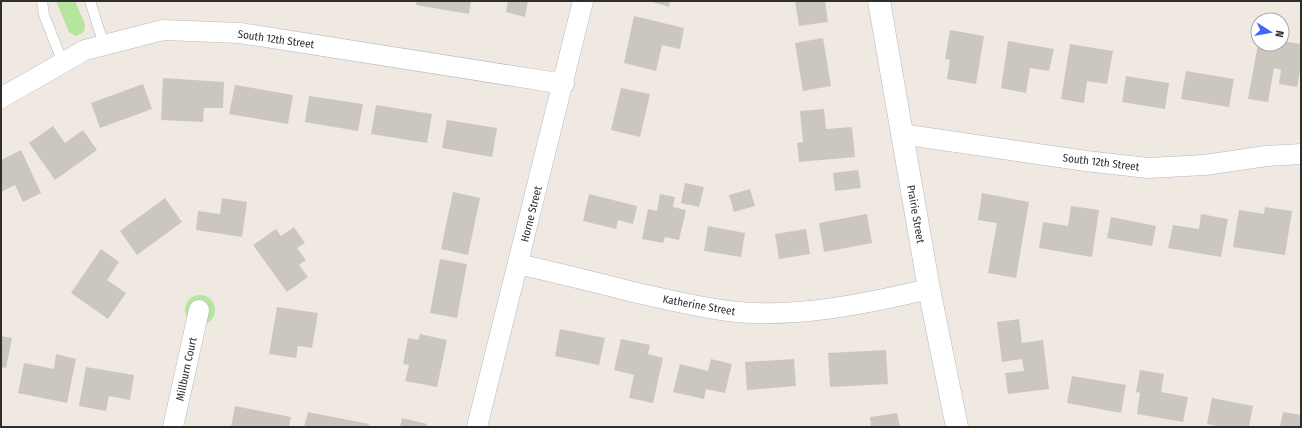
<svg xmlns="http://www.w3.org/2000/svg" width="1302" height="428" font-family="'Fira Sans Condensed',sans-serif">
  <rect width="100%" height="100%" fill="#efe9e1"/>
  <g fill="#b6e59e">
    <path d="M 56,1 L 75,1 L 85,24 L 84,32 L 76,36 L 69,32 Z"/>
    <circle cx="200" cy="310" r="15"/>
  </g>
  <g fill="#cbc7bf">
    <path d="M 417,1 L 471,1 L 469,14 L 416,5 Z"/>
    <path d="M 508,1 L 528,1 L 525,17 L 506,12 Z"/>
    <path d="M 649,1 L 670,1 L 669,7 Z"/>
    <path d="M 795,1 L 825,1 L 828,22 L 799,26 Z"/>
    <path d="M 634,16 L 684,28 L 680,49 L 662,45 L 656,71 L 624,63 Z"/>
    <path d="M 950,30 L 984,36 L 976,84 L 947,79 L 950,60 L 945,59 Z"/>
    <path d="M 823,38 L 831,86 L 803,91 L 795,43 Z"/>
    <path d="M 1008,41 L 1054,49 L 1049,71 L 1030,68 L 1026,93 L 1001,88 Z"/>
    <path d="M 1282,41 L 1301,44 L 1301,65 L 1297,87 L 1279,84 L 1281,70 L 1274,68 L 1268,102 L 1248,99 L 1258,44 L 1282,44 Z"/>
    <path d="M 1070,44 L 1113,51 L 1107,84 L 1087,81 L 1084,103 L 1061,99 Z"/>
    <path d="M 1186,71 L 1234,79 L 1229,107 L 1181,99 Z"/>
    <path d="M 1126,76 L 1169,83 L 1165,109 L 1122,102 Z"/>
    <path d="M 163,78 L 224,82 L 223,108 L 204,108 L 203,122 L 161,120 Z"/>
    <path d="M 143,84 L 152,109 L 100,128 L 91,103 Z"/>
    <path d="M 235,85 L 293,95 L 288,124 L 229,114 Z"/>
    <path d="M 621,88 L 650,94 L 640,137 L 611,130 Z"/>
    <path d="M 309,96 L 363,104 L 358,131 L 305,122 Z"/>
    <path d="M 376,105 L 432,114 L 427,143 L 371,134 Z"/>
    <path d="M 824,109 L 826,129 L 852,127 L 855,157 L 799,162 L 797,143 L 803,142 L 800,111 Z"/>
    <path d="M 447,120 L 497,128 L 492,157 L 442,148 Z"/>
    <path d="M 53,126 L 65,143 L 83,130 L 97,150 L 55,180 L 29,143 Z"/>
    <path d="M 21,150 L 41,193 L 23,202 L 15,185 L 1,192 L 1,160 Z"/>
    <path d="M 858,170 L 861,188 L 835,191 L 833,173 Z"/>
    <path d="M 685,183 L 704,187 L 699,207 L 681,203 Z"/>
    <path d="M 750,189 L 755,206 L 734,212 L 729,195 Z"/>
    <path d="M 453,192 L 480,198 L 468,255 L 441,249 Z"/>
    <path d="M 982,193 L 1029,202 L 1016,278 L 988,273 L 997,223 L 978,220 Z"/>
    <path d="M 589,194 L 637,206 L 633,224 L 618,220 L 616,229 L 583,221 Z"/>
    <path d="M 660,194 L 675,197 L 673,207 L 686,210 L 679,240 L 665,237 L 663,243 L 642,239 L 648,209 L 657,211 Z"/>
    <path d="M 165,198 L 182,222 L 137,255 L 120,231 Z"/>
    <path d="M 222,198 L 247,202 L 242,237 L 196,230 L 198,211 L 220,214 Z"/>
    <path d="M 1071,206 L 1099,210 L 1092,257 L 1039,248 L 1043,222 L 1068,226 Z"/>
    <path d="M 1265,207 L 1292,211 L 1285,255 L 1233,247 L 1239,210 L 1264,214 Z"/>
    <path d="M 867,214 L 872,243 L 824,252 L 819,223 Z"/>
    <path d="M 1201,214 L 1228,219 L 1221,257 L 1168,248 L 1173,225 L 1199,229 Z"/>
    <path d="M 1111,217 L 1156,226 L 1152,246 L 1107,238 Z"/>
    <path d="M 708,226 L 745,233 L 741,257 L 704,251 Z"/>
    <path d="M 294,227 L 305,243 L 297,248 L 306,260 L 299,265 L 308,277 L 287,292 L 253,245 L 276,229 L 281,236 Z"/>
    <path d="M 806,229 L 810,254 L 779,259 L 775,234 Z"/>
    <path d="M 101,249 L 119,262 L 107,280 L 126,293 L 108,319 L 71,293 Z"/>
    <path d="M 440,259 L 467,264 L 457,318 L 430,313 Z"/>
    <path d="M 277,307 L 318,313 L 312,348 L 298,346 L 296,358 L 269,354 Z"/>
    <path d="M 1019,319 L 1022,343 L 1043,340 L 1049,389 L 1008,394 L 1005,373 L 1024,371 L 1022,359 L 1002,362 L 997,322 Z"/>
    <path d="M 560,329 L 605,338 L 599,365 L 555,356 Z"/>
    <path d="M 420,334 L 447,340 L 437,387 L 405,381 L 409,365 L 403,364 L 408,338 L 418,340 Z"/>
    <path d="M 1,336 L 12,338 L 6,368 L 1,367 Z"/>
    <path d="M 621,339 L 650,345 L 648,354 L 663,358 L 653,403 L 629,398 L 634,375 L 614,370 Z"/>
    <path d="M 886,350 L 888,384 L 830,387 L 828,353 Z"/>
    <path d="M 56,354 L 76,359 L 67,403 L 18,393 L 24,363 L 54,369 Z"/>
    <path d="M 711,359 L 732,364 L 725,393 L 706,389 L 704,399 L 673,392 L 680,364 L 708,371 Z"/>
    <path d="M 794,359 L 796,386 L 747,390 L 745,362 Z"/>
    <path d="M 86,367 L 134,375 L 130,400 L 109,396 L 106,411 L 79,406 Z"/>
    <path d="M 1140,370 L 1164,374 L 1161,392 L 1188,397 L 1183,422 L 1137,414 L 1140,393 L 1136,392 Z"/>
    <path d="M 1072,376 L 1126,385 L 1121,413 L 1067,403 Z"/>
    <path d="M 1212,398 L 1253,406 L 1249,427 L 1223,427 L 1207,424 Z"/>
    <path d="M 235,406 L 291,417 L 289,427 L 231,427 Z"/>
    <path d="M 308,412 L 369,424 L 368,427 L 304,427 Z"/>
    <path d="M 1283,412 L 1301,415 L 1301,427 L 1280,427 Z"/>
    <path d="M 897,413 L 900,427 L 871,427 L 870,417 Z"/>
    <path d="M 402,418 L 427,424 L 426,427 L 400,427 Z"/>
  </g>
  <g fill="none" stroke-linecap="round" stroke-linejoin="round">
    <g stroke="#b4b7c1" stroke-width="11">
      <g id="service">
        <path d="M 42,1 L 44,15 L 63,63"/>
        <path d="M 90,1 L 104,45"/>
      </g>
    </g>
    <g stroke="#b4b7c1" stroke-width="21">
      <g id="minor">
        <path d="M 1,98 L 85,50 L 163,30 L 240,33 L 564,84"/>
        <path d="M 901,134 L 1086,161 L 1148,168 L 1205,165 L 1266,156 L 1301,154"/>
        <path d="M 518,264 C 557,273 595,282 633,292 C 665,299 696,307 728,311 C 794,319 865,304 929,289"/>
        <path d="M 173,427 L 199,310"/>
        <path d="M 477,427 L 583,1"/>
      </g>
    </g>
    <g stroke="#b4b7c1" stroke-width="23">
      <path id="tertiary" d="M 879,1 L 929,289 L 957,427"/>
    </g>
    <use href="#service" stroke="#fff" stroke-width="10"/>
    <use href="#minor" stroke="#fff" stroke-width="20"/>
    <use href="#tertiary" stroke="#fff" stroke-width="22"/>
  </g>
  <g text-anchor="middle" stroke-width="3" stroke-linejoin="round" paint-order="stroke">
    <g font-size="11" fill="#2e2e2e" stroke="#fff">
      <text transform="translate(276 39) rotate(8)" y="4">South 12th Street</text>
      <text transform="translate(1101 162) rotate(7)" y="4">South 12th Street</text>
      <text transform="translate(531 214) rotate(-76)" y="4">Horne Street</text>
      <text transform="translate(916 214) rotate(80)" y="4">Prairie Street</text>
      <text transform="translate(699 305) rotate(10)" y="4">Katherine Street</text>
      <text transform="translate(186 369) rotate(-78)" y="4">Millburn Court</text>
    </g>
  </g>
  <rect width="1302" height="428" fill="none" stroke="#2e2e2e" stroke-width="4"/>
  <g transform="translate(1270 32) rotate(101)"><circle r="19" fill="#ffffff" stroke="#ababab"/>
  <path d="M0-3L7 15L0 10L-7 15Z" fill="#4264fb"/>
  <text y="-6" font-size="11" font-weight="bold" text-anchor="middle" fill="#2e2e2e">N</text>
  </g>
</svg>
